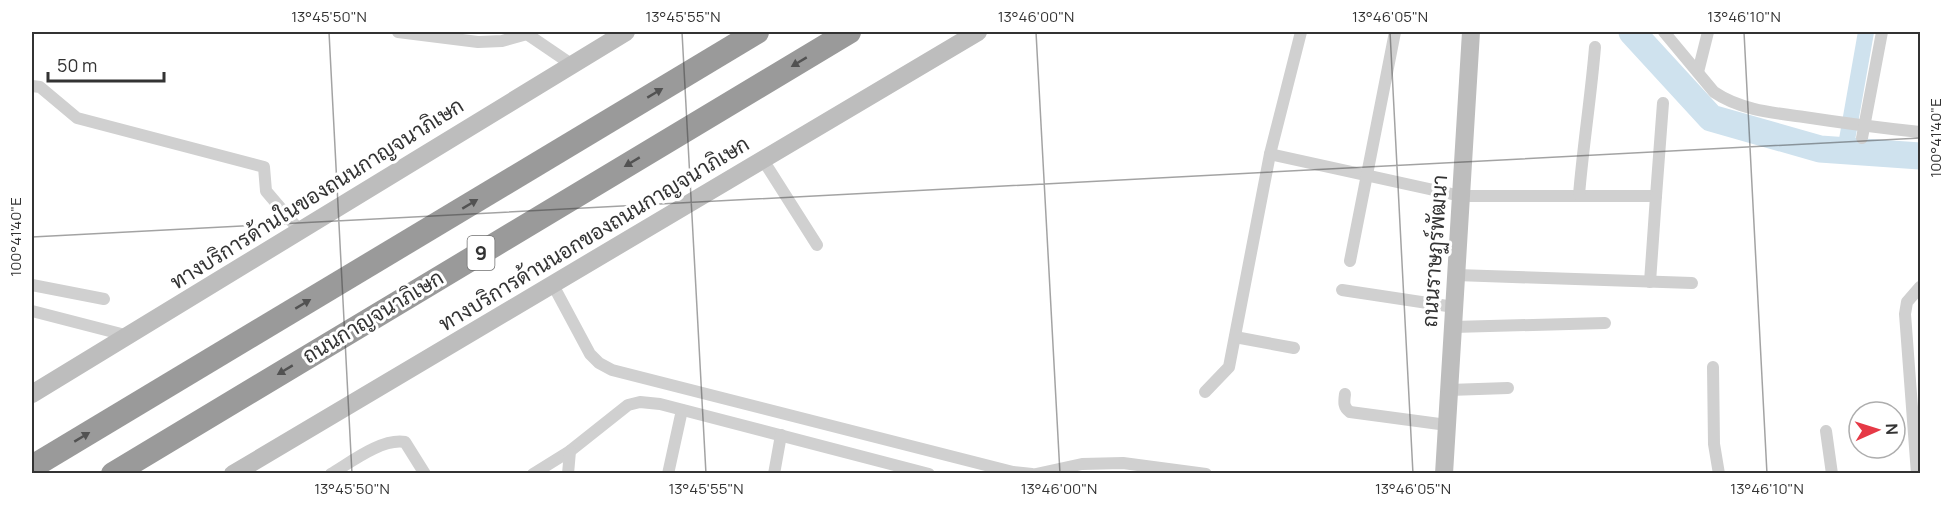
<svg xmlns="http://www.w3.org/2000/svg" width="1952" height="505" font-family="Manrope,Sarabun,sans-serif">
  <rect width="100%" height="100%" fill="#fff"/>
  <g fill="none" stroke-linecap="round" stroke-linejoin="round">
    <path stroke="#cfe2ee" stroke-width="16" d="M 1845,151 L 1866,32"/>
    <path stroke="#cfe2ee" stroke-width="27" d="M 1632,32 L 1711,118 L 1820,149 L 1920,156"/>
    <g stroke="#d0d0d0" stroke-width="12">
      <path d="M 398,32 L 478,42 L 502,41 L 527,34"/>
      <path d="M 524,32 L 571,64"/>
      <path d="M 1664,32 L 1714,92 C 1740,110 1774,113 1804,117 C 1843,123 1881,128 1920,132"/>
      <path d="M 1698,72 L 1708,32"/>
      <path d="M 32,86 L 40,87 L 77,118 L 264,167 L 266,191 L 300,231"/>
      <path d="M 1862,138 L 1882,32"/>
      <path d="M 1270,154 L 1461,196 L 1656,196 L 1663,103"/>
      <path d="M 763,160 L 817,245"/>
      <path d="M 1579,195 C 1583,146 1591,96 1595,47"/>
      <path d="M 1350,261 L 1395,32"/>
      <path d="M 1456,275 L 1692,283"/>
      <path d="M 1650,282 L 1656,196"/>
      <path d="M 32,285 L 104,299"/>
      <path d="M 553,285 L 590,354 L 599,363 L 612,370 L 1013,472 L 1032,474"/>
      <path d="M 1342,290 L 1454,307"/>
      <path d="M 32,311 L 129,336"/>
      <path d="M 1453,327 L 1605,323"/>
      <path d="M 1235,337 L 1294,348"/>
      <path d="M 1713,367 L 1714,444 L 1719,474"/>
      <path d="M 1449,390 L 1508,388"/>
      <path d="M 1205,392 L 1229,367 L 1270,154 L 1301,32"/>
      <path d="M 1345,394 C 1344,402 1343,407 1350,412 L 1447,425"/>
      <path d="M 1826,431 L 1832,474"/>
      <path d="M 331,474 C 351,462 382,438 405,442 L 425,474"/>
      <path d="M 533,474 L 570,451 L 628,405 L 640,402 L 660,404 L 929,474"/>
      <path d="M 568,474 L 570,451"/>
      <path d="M 668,474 L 682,410"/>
      <path d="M 774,474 L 781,435"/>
      <path d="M 1036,474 L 1082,464 L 1123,463 L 1206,474"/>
      <path d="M 1917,474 L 1905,314 L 1907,302 L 1920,287"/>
    </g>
    <g stroke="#bdbdbd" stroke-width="18">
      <path d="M 32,394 L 626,32"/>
      <path d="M 233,474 L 978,32"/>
      <path d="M 1444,474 L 1471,32"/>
    </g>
    <g stroke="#9a9a9a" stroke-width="24">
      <path d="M 32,467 L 757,32"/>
      <path d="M 113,474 L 849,32"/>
    </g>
  </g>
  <defs><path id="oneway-solid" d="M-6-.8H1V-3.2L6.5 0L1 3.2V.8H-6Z" transform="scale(1.5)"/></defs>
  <g fill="#525252">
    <use href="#oneway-solid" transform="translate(799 62) rotate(149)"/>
    <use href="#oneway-solid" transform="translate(655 93) rotate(-31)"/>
    <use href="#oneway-solid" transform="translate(632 162) rotate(149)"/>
    <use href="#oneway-solid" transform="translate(470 204) rotate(-31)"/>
    <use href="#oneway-solid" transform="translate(303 304) rotate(-31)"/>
    <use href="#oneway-solid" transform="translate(285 370) rotate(149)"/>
    <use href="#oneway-solid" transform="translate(82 437) rotate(-31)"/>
  </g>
  <path fill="none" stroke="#333" stroke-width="1.5" stroke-opacity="0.45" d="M 329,32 L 352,474M 682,32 L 706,474M 1036,32 L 1060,474M 1390,32 L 1413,474M 1744,32 L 1767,474M 32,237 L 1920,138"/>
  <g text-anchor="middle" stroke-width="6" stroke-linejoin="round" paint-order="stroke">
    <rect fill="#fff" stroke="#707070" stroke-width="1.5" x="467.5" y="236" width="27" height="34" rx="4.5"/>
    <g font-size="20" font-weight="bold" fill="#333">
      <text x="481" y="260">9</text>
    </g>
    <g font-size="21" fill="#333" stroke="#fff">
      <text transform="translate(317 194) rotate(-32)" y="7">ทางบริการด้านในของถนนกาญจนาภิเษก</text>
      <text transform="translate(594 234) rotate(-31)" y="7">ทางบริการด้านนอกของถนนกาญจนาภิเษก</text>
      <text transform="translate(1435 251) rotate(-86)" y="7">ถนนราษฏร์พัฒนา</text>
      <text transform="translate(373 317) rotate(-31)" y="7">ถนนกาญจนาภิเษก</text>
    </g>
  </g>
  <rect width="1952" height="505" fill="none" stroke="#ffffff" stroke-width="66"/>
  <g transform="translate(1877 430) rotate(87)"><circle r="28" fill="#ffffff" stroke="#adadad" stroke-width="1.5"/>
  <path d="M0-4.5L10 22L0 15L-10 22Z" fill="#e63946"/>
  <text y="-9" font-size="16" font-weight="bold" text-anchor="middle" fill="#333333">N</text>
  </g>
  <path d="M48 72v9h116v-9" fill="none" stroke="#333333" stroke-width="3"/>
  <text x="57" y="72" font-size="18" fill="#333333" stroke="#ffffff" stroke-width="4.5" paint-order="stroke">50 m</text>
  <rect x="33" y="33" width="1886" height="439" fill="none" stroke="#333" stroke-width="2"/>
  <g font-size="15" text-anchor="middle" fill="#333">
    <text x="329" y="22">13°45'50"N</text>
    <text x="683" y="22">13°45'55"N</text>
    <text x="1036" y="22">13°46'00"N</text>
    <text x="1390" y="22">13°46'05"N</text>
    <text x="1744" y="22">13°46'10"N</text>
    <text transform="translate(1936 138) rotate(-90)" y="5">100°41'40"E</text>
    <text transform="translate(16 237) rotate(-90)" y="5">100°41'40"E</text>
    <text x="352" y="494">13°45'50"N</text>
    <text x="706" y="494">13°45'55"N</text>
    <text x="1059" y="494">13°46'00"N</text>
    <text x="1413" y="494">13°46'05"N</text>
    <text x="1767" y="494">13°46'10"N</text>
  </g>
</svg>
